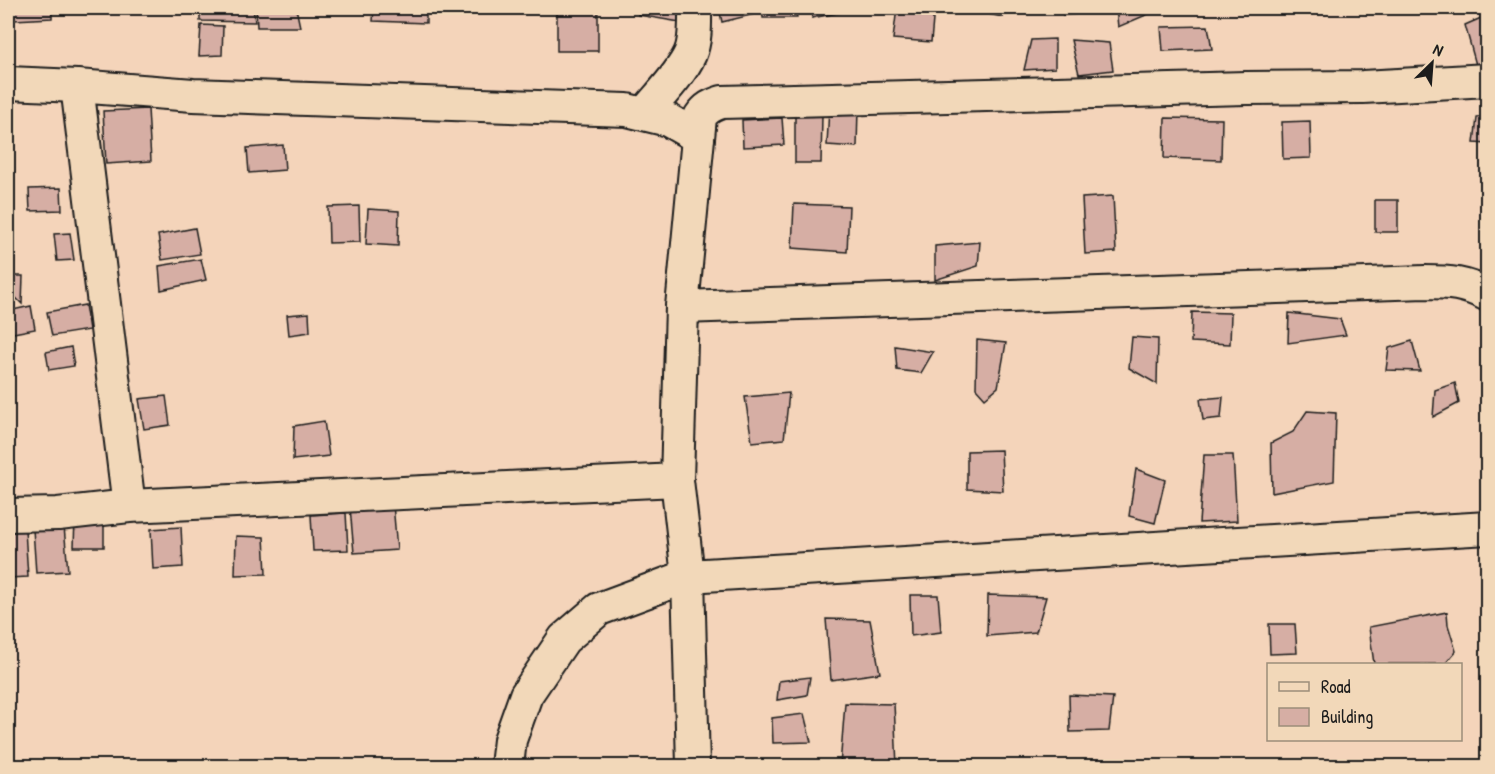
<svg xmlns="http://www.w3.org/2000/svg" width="1495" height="774" font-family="'Patrick Hand',sans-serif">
  <rect width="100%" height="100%" fill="#f4d4ba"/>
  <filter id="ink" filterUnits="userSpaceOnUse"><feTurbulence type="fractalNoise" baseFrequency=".0167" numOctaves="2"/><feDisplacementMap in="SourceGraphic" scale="12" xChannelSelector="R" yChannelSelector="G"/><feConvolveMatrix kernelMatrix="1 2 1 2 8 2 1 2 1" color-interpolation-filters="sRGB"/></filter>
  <g filter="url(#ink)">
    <g fill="#d6aea4" stroke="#1c1c1c" stroke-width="1.5">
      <path d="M 13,8 L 52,8 L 52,18 L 14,20 Z"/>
      <path d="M 200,8 L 253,8 L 255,22 L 200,21 Z"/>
      <path d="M 256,8 L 296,8 L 300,27 L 257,27 Z"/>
      <path d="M 374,8 L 426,8 L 426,23 L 373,21 Z"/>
      <rect x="557" y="8" width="41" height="43"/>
      <path d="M 640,8 L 677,8 L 680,22 L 638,15 Z"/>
      <path d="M 719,8 L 756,8 L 755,14 L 722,22 Z"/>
      <path d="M 762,8 L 796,8 L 797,18 L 763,18 Z"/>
      <path d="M 814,8 L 863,8 L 812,18 Z"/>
      <path d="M 897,8 L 934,8 L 931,42 L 893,39 Z"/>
      <path d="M 968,8 L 1004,8 L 1003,17 L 968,10 Z"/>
      <path d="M 1062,8 L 1098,8 L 1099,13 L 1063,15 Z"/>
      <path d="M 1116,8 L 1152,8 L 1153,12 L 1118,27 Z"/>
      <path d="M 1488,15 L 1488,64 L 1476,65 L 1465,25 Z"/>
      <path d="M 201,25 L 223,26 L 222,55 L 199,56 Z"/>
      <path d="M 1208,26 L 1212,49 L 1163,51 L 1161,27 Z"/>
      <path d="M 1055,39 L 1055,68 L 1024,70 L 1031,40 Z"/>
      <path d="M 1071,40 L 1109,43 L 1113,70 L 1079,74 Z"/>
      <path d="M 829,108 L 858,108 L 857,147 L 827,145 Z"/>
      <path d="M 148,109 L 151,161 L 106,164 L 103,111 Z"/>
      <path d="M 795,115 L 822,115 L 821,163 L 795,163 Z"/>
      <path d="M 1488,115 L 1488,144 L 1474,143 L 1477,118 Z"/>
      <path d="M 782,118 L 784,145 L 743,147 L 742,120 Z"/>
      <path d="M 1165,118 L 1222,119 L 1221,160 L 1164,158 Z"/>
      <path d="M 1310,121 L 1311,158 L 1283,159 L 1282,122 Z"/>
      <path d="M 283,145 L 285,170 L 249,173 L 247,148 Z"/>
      <path d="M 8,152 L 13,152 L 14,179 L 8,179 Z"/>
      <path d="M 61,188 L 62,210 L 30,211 L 29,189 Z"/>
      <path d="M 1113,196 L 1116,252 L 1085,254 L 1082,198 Z"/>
      <rect x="1375" y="200" width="23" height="32"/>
      <path d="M 794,204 L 849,206 L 847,252 L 792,248 Z"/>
      <path d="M 359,206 L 360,242 L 329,243 L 328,207 Z"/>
      <path d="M 368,209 L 399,211 L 398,246 L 366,244 Z"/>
      <path d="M 195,228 L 200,254 L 162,260 L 158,235 Z"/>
      <path d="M 70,233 L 74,260 L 57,261 L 54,234 Z"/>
      <path d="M 980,242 L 978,266 L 935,280 L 935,246 Z"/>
      <path d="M 201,259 L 206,280 L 161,290 L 159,266 Z"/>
      <path d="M 8,276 L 23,276 L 22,304 L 13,295 L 8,297 Z"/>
      <path d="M 85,305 L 89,330 L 52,336 L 47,312 Z"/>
      <path d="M 31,306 L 35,329 L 8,334 L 8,311 Z"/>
      <path d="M 1192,312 L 1231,313 L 1230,344 L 1191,342 Z"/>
      <path d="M 309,313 L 310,332 L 289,335 L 287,315 Z"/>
      <path d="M 1289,313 L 1340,319 L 1346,335 L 1288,343 Z"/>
      <path d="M 1132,337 L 1158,339 L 1157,384 L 1129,368 Z"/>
      <path d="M 977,340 L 1006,343 L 998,387 L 985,398 L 976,388 Z"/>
      <path d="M 1412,341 L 1420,371 L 1386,370 L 1389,348 Z"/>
      <path d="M 895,346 L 933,352 L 921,373 L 897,370 Z"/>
      <path d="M 71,347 L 74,366 L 49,370 L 46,352 Z"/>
      <path d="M 1455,383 L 1459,403 L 1433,417 L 1435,390 Z"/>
      <path d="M 789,393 L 784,439 L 752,442 L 745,397 Z"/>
      <path d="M 166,396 L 170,425 L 144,429 L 139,399 Z"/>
      <path d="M 1223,397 L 1221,418 L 1203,420 L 1200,399 Z"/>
      <path d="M 1307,411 L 1336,413 L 1334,481 L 1272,493 L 1271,443 L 1293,432 Z"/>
      <path d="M 324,421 L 329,456 L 293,460 L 294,426 Z"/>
      <path d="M 1001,450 L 1003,491 L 967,489 L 967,451 Z"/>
      <path d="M 1204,455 L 1233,455 L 1237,521 L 1199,523 Z"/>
      <path d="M 1136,469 L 1165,480 L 1155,523 L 1129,516 Z"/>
      <path d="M 393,504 L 397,550 L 354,553 L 350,507 Z"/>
      <path d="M 346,513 L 348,550 L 313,551 L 311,515 Z"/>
      <path d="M 75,518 L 104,518 L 104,547 L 74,547 Z"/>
      <path d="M 64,527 L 68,571 L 36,573 L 33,529 Z"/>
      <path d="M 181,527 L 183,567 L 153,569 L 151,529 Z"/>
      <path d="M 25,530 L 28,577 L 8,578 L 8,531 Z"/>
      <path d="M 236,536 L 264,537 L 266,574 L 235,575 Z"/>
      <path d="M 910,595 L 938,595 L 941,632 L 911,636 Z"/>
      <path d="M 988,595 L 1046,597 L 1036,632 L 987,636 Z"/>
      <path d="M 1447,612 L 1448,625 L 1456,651 L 1445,664 L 1374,664 L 1369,627 Z"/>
      <path d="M 826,619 L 870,620 L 880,673 L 831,680 Z"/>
      <path d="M 1269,624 L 1295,624 L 1297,653 L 1270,654 Z"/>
      <path d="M 810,677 L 807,695 L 777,700 L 779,681 Z"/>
      <path d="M 1069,695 L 1113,697 L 1109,731 L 1070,732 Z"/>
      <path d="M 845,703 L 894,704 L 897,766 L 840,766 Z"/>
      <path d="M 804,714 L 811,742 L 773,743 L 772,718 Z"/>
    </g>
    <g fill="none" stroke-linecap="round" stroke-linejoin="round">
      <g stroke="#1c1c1c" stroke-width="36">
        <g id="street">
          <path d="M 8,83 L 77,86 L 193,95 L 627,110 L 668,120 L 698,137"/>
          <path d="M 77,86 L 129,506"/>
          <path d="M 645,113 C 659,96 681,74 690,54 C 696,40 695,22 695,8"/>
          <path d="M 682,307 L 1425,282 C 1450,282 1465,283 1488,295"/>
          <path d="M 8,515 L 58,514 L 129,506 L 677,480"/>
          <path d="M 507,766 L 510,740 L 526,695 L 564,639 L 599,609 L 688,576 L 1488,528"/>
          <path d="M 693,766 L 688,576 L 677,480 L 682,307 L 700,117 C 706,108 712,105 722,102 L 1246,88 L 1363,87 L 1488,80"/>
        </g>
      </g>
      <use href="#street" stroke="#f2d8b9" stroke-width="32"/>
    </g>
  </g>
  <rect width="1495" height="774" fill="none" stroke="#f2d8b9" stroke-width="30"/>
  <rect x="15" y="15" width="1465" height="744" fill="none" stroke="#1c1c1c" stroke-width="2" filter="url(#ink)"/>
  <rect x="1267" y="663" width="195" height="78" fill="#f2d8b9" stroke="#9c8d7a" stroke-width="1.5"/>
  <rect x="1279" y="682" width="30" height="9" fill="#f2d8b9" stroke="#9c8d7a" stroke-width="1.5"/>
  <text x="1321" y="693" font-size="18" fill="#1c1c1c">Road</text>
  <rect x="1279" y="708" width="30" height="18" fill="#d6aea4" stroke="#9c8d7a" stroke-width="1.5"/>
  <text x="1321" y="723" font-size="18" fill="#1c1c1c">Building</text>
  <g transform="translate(1432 63) rotate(25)" stroke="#f2d8b9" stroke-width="4.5" paint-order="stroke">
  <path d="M0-4.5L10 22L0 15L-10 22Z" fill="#1c1c1c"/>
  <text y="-9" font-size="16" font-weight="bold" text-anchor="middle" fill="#1c1c1c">N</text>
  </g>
</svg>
